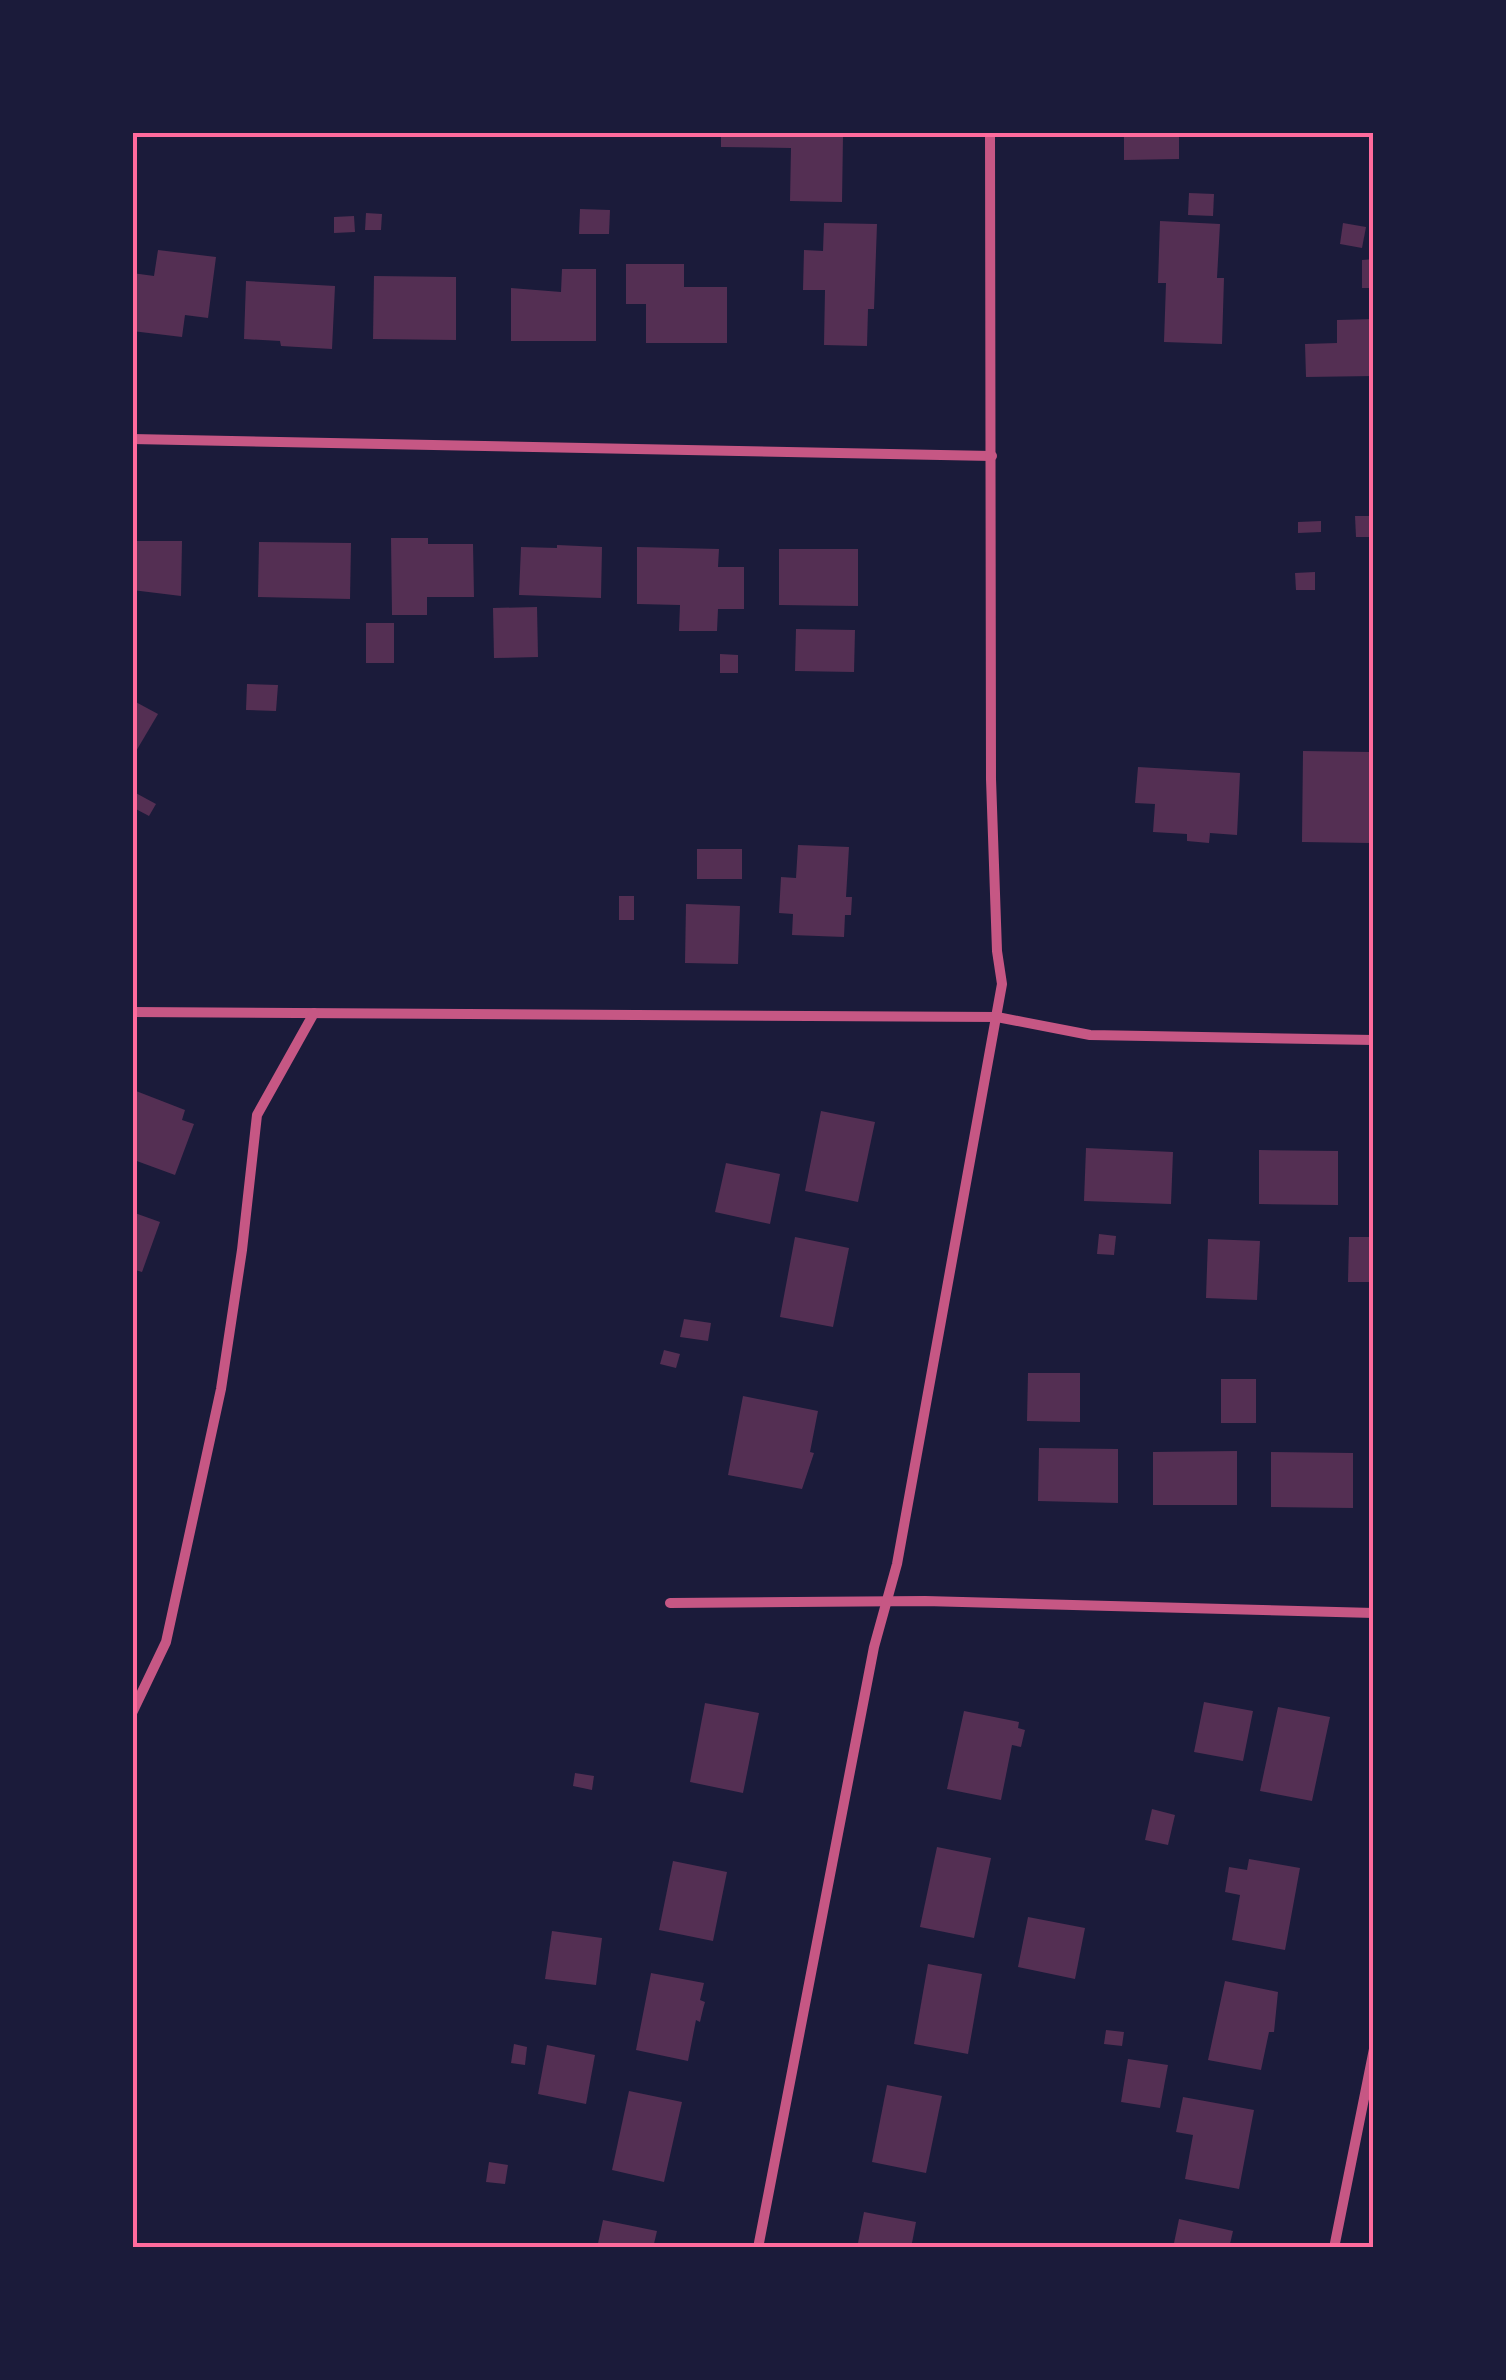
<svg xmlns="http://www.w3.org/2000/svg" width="1506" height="2380" font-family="Arial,sans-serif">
  <rect width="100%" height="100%" fill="#1b1b3a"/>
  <g fill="#542f53">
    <path d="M 721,132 L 824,132 L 823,136 L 843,136 L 842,202 L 790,201 L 791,148 L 721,147 Z"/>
    <path d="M 1124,132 L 1213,132 L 1213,137 L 1179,137 L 1179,159 L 1124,160 Z"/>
    <path d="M 1189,193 L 1214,194 L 1213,216 L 1188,215 Z"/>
    <path d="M 580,209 L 610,210 L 609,234 L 579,234 Z"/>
    <path d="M 366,213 L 382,214 L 381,230 L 365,230 Z"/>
    <path d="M 354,216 L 355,232 L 334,233 L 334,217 Z"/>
    <path d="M 1160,221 L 1220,224 L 1217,278 L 1224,278 L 1222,344 L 1164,342 L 1166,283 L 1158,283 Z"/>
    <path d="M 824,223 L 877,224 L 874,309 L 868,309 L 867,346 L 824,345 L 825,290 L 803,290 L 804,250 L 823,251 Z"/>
    <path d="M 1343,223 L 1366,227 L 1362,248 L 1340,244 Z"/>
    <path d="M 158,250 L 216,257 L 208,318 L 185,315 L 182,337 L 132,331 L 132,273 L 154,276 Z"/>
    <path d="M 1374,259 L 1374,288 L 1362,288 L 1362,260 Z"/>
    <path d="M 626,264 L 684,264 L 684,287 L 727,287 L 727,343 L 646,343 L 646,304 L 626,304 Z"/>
    <path d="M 562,269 L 596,269 L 596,341 L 511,341 L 511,288 L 561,292 Z"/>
    <path d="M 374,276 L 456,277 L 456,340 L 373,339 Z"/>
    <path d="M 246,281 L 335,286 L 332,349 L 281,346 L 280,341 L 244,339 Z"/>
    <path d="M 1374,319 L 1374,376 L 1306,377 L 1305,344 L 1337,343 L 1337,320 Z"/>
    <path d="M 1355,516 L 1374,516 L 1374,537 L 1356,537 Z"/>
    <path d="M 1321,521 L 1321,532 L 1298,533 L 1298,522 Z"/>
    <path d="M 391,538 L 428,538 L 428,544 L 473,544 L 474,597 L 427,597 L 427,615 L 392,615 Z"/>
    <path d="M 132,541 L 182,541 L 181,596 L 132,590 Z"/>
    <path d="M 259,542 L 351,543 L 350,599 L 258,597 Z"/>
    <path d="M 557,545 L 602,547 L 601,598 L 519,595 L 521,547 L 557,548 Z"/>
    <path d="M 637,547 L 719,549 L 718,567 L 744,567 L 744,609 L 718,609 L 717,631 L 679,631 L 680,605 L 637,604 Z"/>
    <path d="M 779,549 L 858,549 L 858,606 L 779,605 Z"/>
    <path d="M 1315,572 L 1315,590 L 1296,590 L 1295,573 Z"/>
    <path d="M 537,607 L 538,657 L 494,658 L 493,608 Z"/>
    <rect x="366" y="623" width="28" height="40"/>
    <path d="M 796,629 L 855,630 L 854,672 L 795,671 Z"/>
    <path d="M 720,654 L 738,655 L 738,673 L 720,673 Z"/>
    <path d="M 247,684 L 278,685 L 276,711 L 246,710 Z"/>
    <path d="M 132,700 L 158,714 L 132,758 Z"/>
    <path d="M 1303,751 L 1370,752 L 1374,814 L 1371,813 L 1370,843 L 1302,842 Z"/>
    <path d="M 1138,767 L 1240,773 L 1237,835 L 1210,833 L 1209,843 L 1187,841 L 1187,834 L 1153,832 L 1155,804 L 1135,803 Z"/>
    <path d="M 132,791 L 156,804 L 149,816 L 132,807 Z"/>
    <path d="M 798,845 L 849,847 L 846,897 L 852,897 L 851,915 L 845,915 L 844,937 L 792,935 L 793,914 L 779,913 L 781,877 L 796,878 Z"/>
    <rect x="697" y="849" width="45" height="30"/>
    <rect x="619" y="896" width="15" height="24"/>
    <path d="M 686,904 L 740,906 L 738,964 L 685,963 Z"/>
    <path d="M 136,1091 L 185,1110 L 182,1120 L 194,1124 L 175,1175 L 134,1160 L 136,1153 L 132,1151 L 132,1100 Z"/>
    <path d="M 821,1111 L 875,1122 L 858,1202 L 805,1191 Z"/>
    <path d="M 1086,1148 L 1173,1152 L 1171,1204 L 1084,1201 Z"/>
    <path d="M 1259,1150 L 1338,1151 L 1338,1205 L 1259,1204 Z"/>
    <path d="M 726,1163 L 780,1174 L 770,1224 L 715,1212 Z"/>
    <path d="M 132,1212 L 160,1222 L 142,1272 L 132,1269 Z"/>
    <path d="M 1099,1234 L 1116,1236 L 1114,1255 L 1097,1254 Z"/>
    <path d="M 795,1237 L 849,1248 L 833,1327 L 780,1317 Z"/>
    <path d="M 1349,1237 L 1374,1237 L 1374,1282 L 1348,1282 Z"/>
    <path d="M 1208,1239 L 1260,1241 L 1257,1300 L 1206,1298 Z"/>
    <path d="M 684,1319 L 711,1323 L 708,1341 L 680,1337 Z"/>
    <path d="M 664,1350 L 680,1354 L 676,1368 L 660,1364 Z"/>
    <path d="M 1028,1373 L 1080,1373 L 1080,1422 L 1027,1421 Z"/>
    <rect x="1221" y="1379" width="35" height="44"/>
    <path d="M 743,1396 L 818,1411 L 810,1452 L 814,1453 L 802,1489 L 728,1475 Z"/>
    <path d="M 1039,1448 L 1118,1449 L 1118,1503 L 1038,1501 Z"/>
    <path d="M 1237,1451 L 1237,1505 L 1153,1505 L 1153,1452 Z"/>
    <path d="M 1271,1452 L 1353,1453 L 1353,1508 L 1271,1507 Z"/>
    <path d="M 1204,1702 L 1253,1711 L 1243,1761 L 1194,1752 Z"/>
    <path d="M 705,1703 L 759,1713 L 743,1793 L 690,1782 Z"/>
    <path d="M 1278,1707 L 1330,1717 L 1312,1801 L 1260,1791 Z"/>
    <path d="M 964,1711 L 1019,1722 L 1018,1728 L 1025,1730 L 1021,1747 L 1012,1745 L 1001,1800 L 947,1789 Z"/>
    <path d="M 575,1773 L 594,1776 L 592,1790 L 573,1786 Z"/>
    <path d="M 1152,1809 L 1175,1815 L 1168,1845 L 1145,1840 Z"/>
    <path d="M 937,1847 L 991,1858 L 974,1938 L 920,1927 Z"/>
    <path d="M 1249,1859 L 1300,1868 L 1285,1950 L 1232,1940 L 1240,1895 L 1225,1892 L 1229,1867 L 1247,1870 Z"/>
    <path d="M 673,1861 L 727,1872 L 713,1941 L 659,1930 Z"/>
    <path d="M 1028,1917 L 1085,1928 L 1075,1979 L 1018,1967 Z"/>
    <path d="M 552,1931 L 602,1938 L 596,1985 L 545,1979 Z"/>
    <path d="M 928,1964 L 982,1974 L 968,2054 L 914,2044 Z"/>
    <path d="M 651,1973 L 704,1983 L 700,2000 L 705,2002 L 703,2009 L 700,2022 L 696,2020 L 688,2061 L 636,2050 Z"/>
    <path d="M 1225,1981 L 1278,1992 L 1274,2032 L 1269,2032 L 1261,2070 L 1208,2060 Z"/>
    <path d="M 1106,2030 L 1124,2032 L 1122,2046 L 1104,2044 Z"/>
    <path d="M 514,2044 L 527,2047 L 525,2065 L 511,2063 Z"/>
    <path d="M 547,2045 L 595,2055 L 586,2104 L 538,2094 Z"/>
    <path d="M 1128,2059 L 1168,2065 L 1160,2108 L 1121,2102 Z"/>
    <path d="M 887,2085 L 942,2096 L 926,2173 L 872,2162 Z"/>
    <path d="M 629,2091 L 682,2102 L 664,2182 L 612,2170 Z"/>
    <path d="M 1183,2097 L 1254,2110 L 1239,2189 L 1185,2179 L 1193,2135 L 1176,2132 Z"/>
    <path d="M 489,2162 L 508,2165 L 505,2184 L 486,2182 Z"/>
    <path d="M 864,2212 L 916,2222 L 911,2248 L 857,2248 Z"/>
    <path d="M 1179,2219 L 1233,2231 L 1229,2248 L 1173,2248 Z"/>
    <path d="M 603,2220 L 657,2231 L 653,2248 L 597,2248 Z"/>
  </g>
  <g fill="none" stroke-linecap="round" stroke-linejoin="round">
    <g stroke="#c65784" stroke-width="10">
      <path d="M 132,439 L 992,456"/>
      <path d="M 132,1012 L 997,1017 L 1090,1035 L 1374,1040"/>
      <path d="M 670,1603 L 925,1601 L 1374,1613"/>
      <path d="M 132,1713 L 166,1642 L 221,1389 L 242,1250 L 257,1115 L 314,1013"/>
      <path d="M 758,2248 L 874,1647 L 897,1564 L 1002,984 L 997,951 L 991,779 L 990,132"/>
      <path d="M 1334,2248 L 1374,2049"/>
    </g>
  </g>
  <rect width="1506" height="2380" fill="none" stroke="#1b1b3a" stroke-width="270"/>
  <rect x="135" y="135" width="1236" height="2110" fill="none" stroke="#ff6b9d" stroke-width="4"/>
</svg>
